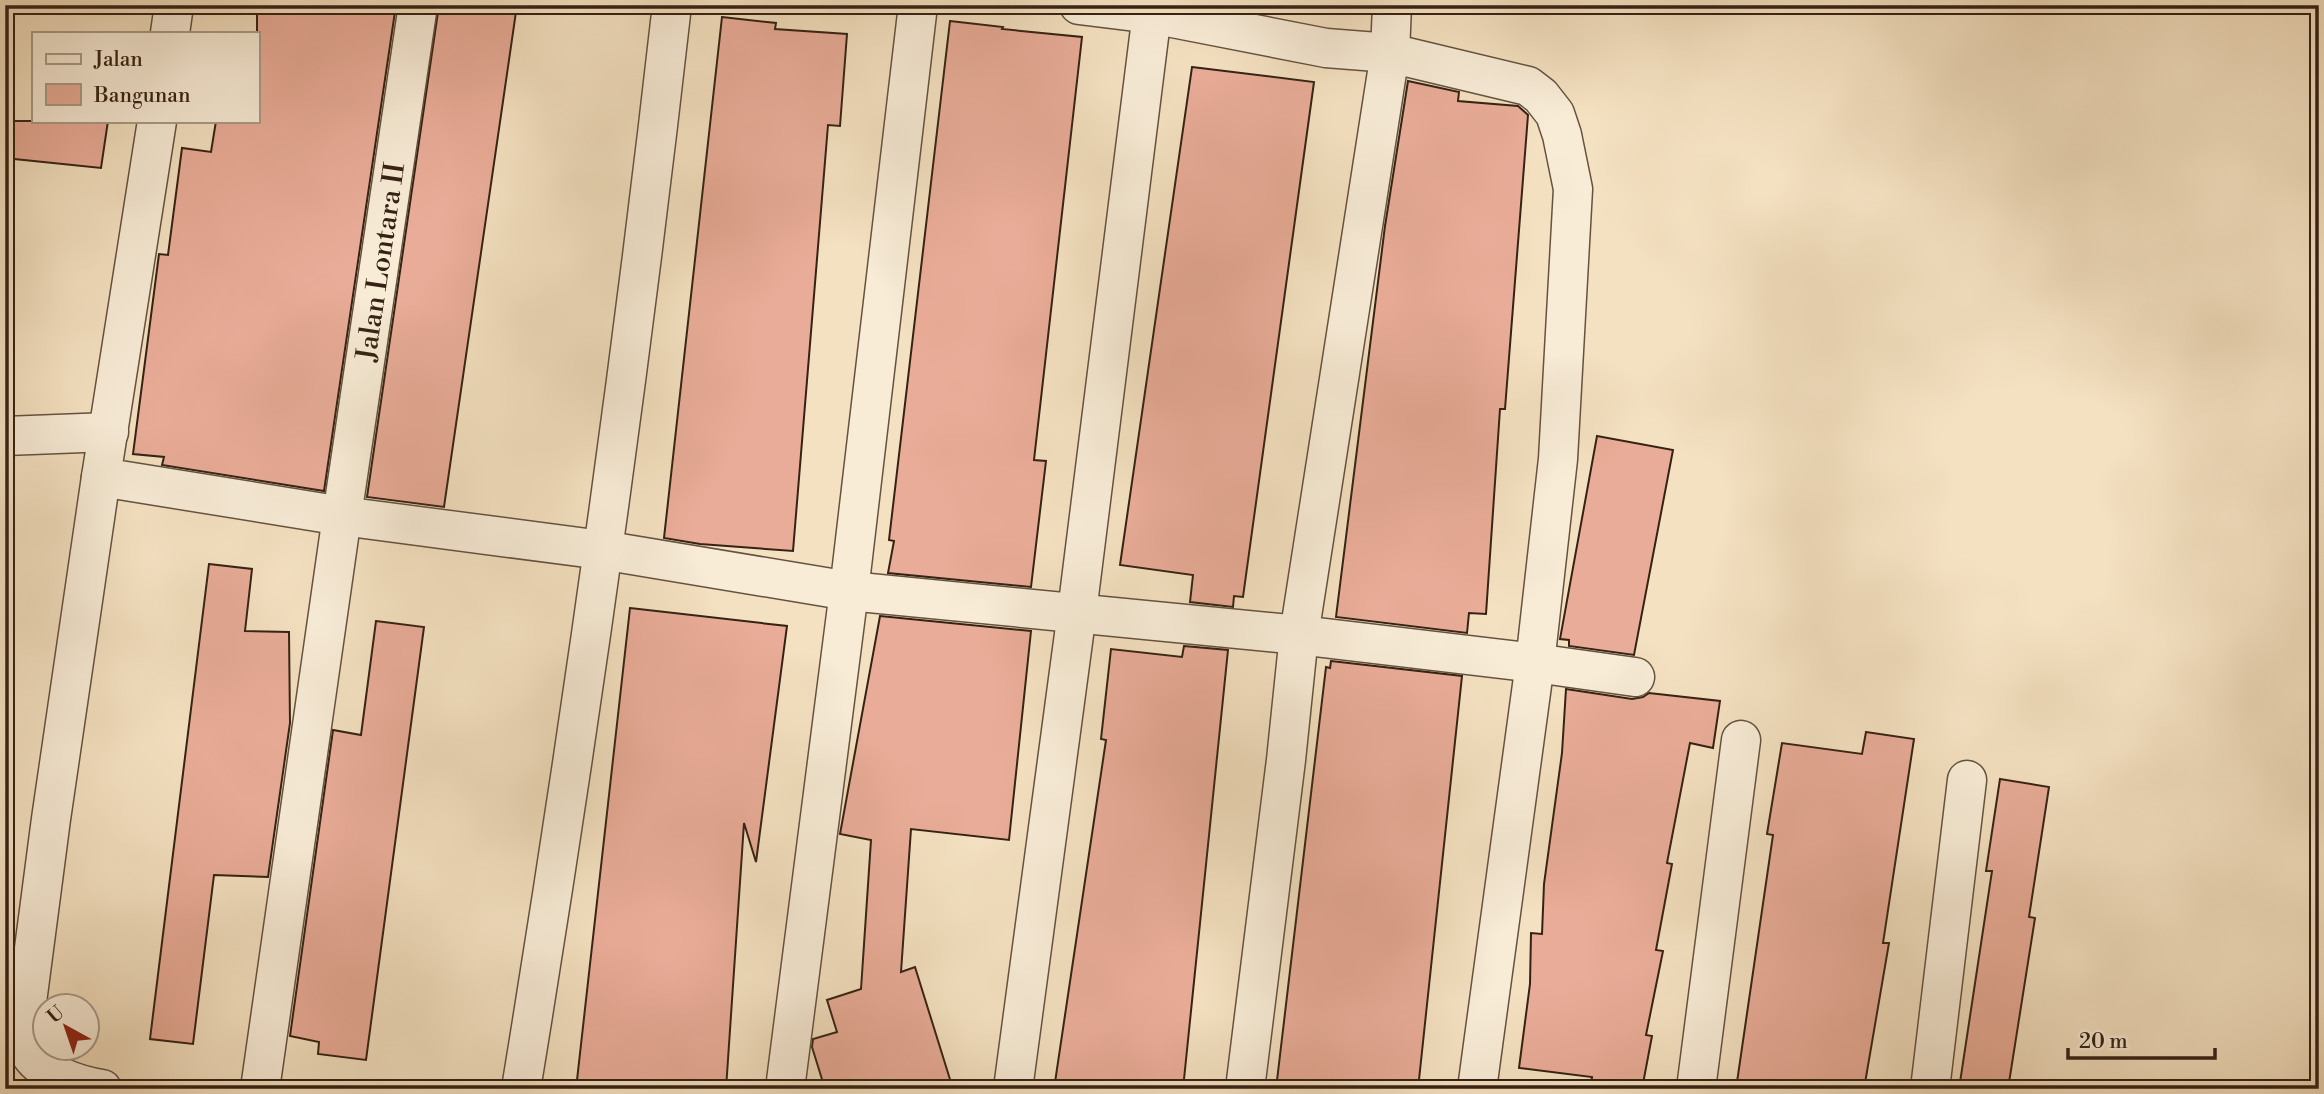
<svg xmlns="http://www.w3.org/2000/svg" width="2324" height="1094" font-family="'Libre Bodoni',serif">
  <rect width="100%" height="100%" fill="#f4e1c1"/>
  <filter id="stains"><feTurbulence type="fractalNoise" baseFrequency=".00286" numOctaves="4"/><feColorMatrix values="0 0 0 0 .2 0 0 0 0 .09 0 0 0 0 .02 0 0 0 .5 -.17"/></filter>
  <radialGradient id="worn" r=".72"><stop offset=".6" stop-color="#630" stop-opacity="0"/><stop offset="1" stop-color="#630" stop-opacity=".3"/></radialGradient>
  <g fill="#e9ac98" stroke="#352214" stroke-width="2">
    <path d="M 257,5 L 396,5 L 324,491 L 162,465 L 164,457 L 133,454 L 159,254 L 168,255 L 182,148 L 211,152 L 216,121 L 257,121 Z"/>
    <path d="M 439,5 L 517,5 L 444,507 L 367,497 Z"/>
    <path d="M 722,17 L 776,23 L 775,29 L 847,34 L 840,126 L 828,125 L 793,551 L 700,544 L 664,538 Z"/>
    <path d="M 950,21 L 1003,27 L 1002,29 L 1082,37 L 1034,460 L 1046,461 L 1031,587 L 888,573 L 894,541 L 889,540 Z"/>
    <path d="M 1192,67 L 1314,82 L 1243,597 L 1234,596 L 1233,607 L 1190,602 L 1193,575 L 1120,565 Z"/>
    <path d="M 1408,81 L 1459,92 L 1458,101 L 1518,106 L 1528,115 L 1505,409 L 1500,409 L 1486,614 L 1469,613 L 1467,633 L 1336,617 L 1385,226 Z"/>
    <path d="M 5,121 L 108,121 L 101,168 L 5,158 Z"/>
    <path d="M 1597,436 L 1673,450 L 1634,655 L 1569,646 L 1569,640 L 1560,639 Z"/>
    <path d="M 209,564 L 252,569 L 245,631 L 289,632 L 290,723 L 268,877 L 214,875 L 193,1044 L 150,1039 Z"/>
    <path d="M 630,608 L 787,626 L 756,862 L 744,823 L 726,1089 L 576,1089 Z"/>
    <path d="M 880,616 L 1031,631 L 1009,840 L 911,829 L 901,972 L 915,967 L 953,1089 L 825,1089 L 812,1047 L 813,1039 L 837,1032 L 827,1000 L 861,989 L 871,840 L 840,834 Z"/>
    <path d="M 376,621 L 424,627 L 366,1060 L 318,1054 L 319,1042 L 290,1036 L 333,730 L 361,735 Z"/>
    <path d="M 1184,646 L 1228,650 L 1183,1089 L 1054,1089 L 1106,740 L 1101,739 L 1111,649 L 1182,657 Z"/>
    <path d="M 1331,661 L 1462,676 L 1418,1089 L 1276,1089 L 1326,667 L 1330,668 Z"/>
    <path d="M 1566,689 L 1632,699 L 1643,697 L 1649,693 L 1720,701 L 1713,748 L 1690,743 L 1667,863 L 1672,864 L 1656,950 L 1663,951 L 1646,1035 L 1652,1036 L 1642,1089 L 1590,1089 L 1592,1077 L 1519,1068 L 1530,984 L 1531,933 L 1542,934 L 1544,884 L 1562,753 Z"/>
    <path d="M 1866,732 L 1914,739 L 1883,943 L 1889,943 L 1864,1089 L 1736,1089 L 1773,835 L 1767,834 L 1782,743 L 1862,754 Z"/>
    <path d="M 2000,779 L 2049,787 L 2029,917 L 2035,918 L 2008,1089 L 1959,1089 L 1992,871 L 1986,871 Z"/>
  </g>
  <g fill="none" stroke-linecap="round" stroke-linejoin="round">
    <g stroke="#65523f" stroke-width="41">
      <g id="minor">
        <path d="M 1079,5 L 1152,14 L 1326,48 L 1390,53 L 1392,5"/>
        <path d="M 170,33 L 174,5"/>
        <path d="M 157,121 L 101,477 L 342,516 L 602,550 L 849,591 L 1299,635 L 1535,663 L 1635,677"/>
        <path d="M 5,436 L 109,432"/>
        <path d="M 101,477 L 51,819 L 24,1025 C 26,1033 26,1045 29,1052 C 40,1073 80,1086 102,1089"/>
        <path id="s1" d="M 260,1089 L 342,516 L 418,5"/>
        <path d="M 521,1089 C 580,729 631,368 672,5"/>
        <path d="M 785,1089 L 849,591 L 918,5"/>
        <path d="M 1013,1089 L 1077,612 L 1153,5"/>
        <path d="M 1245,1089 L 1286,760 L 1299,635 L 1390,53 L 1528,86 L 1541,96 L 1555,114 L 1562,135 L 1573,189 L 1558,459 L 1535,663 L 1477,1089"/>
        <path d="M 1696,1089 L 1741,740"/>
        <path d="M 1930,1089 L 1967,780"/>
      </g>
    </g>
    <use href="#minor" stroke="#f8ecd7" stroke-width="38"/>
  </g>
  <g text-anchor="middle" stroke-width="7" stroke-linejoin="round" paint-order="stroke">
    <g font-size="28" fill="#352214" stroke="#f8ecd7">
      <text dy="10" stroke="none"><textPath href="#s1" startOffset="836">Jalan Lontara II</textPath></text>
    </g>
  </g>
  <rect width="2324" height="1094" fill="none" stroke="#f4e1c1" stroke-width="28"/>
  <rect x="7" y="7" width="2310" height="1080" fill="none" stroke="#352214" stroke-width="3.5"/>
  <rect x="14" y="14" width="2296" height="1066" fill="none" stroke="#352214" stroke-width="2"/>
  <rect x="32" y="32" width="228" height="91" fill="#f8ecd7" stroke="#aa9b89" stroke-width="2"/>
  <rect x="46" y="54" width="35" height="10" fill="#f8ecd7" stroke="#aa9b89" stroke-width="2"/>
  <text x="94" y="66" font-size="21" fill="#352214">Jalan</text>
  <rect x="46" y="84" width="35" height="21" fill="#e9ac98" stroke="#aa9b89" stroke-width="2"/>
  <text x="94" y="102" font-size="21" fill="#352214">Bangunan</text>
  <g transform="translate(66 1027) rotate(320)"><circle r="33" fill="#f8ecd7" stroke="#aa9b89" stroke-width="2"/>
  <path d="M0-5L12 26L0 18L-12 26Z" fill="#8f2418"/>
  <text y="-10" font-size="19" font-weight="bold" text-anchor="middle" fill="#352214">U</text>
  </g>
  <path d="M2068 1048v10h147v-10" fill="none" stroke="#352214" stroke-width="3.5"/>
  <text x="2079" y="1048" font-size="21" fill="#352214" stroke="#f8ecd7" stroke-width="5" paint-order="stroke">20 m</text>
  <rect width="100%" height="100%" filter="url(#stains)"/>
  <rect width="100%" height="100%" fill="url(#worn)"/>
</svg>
